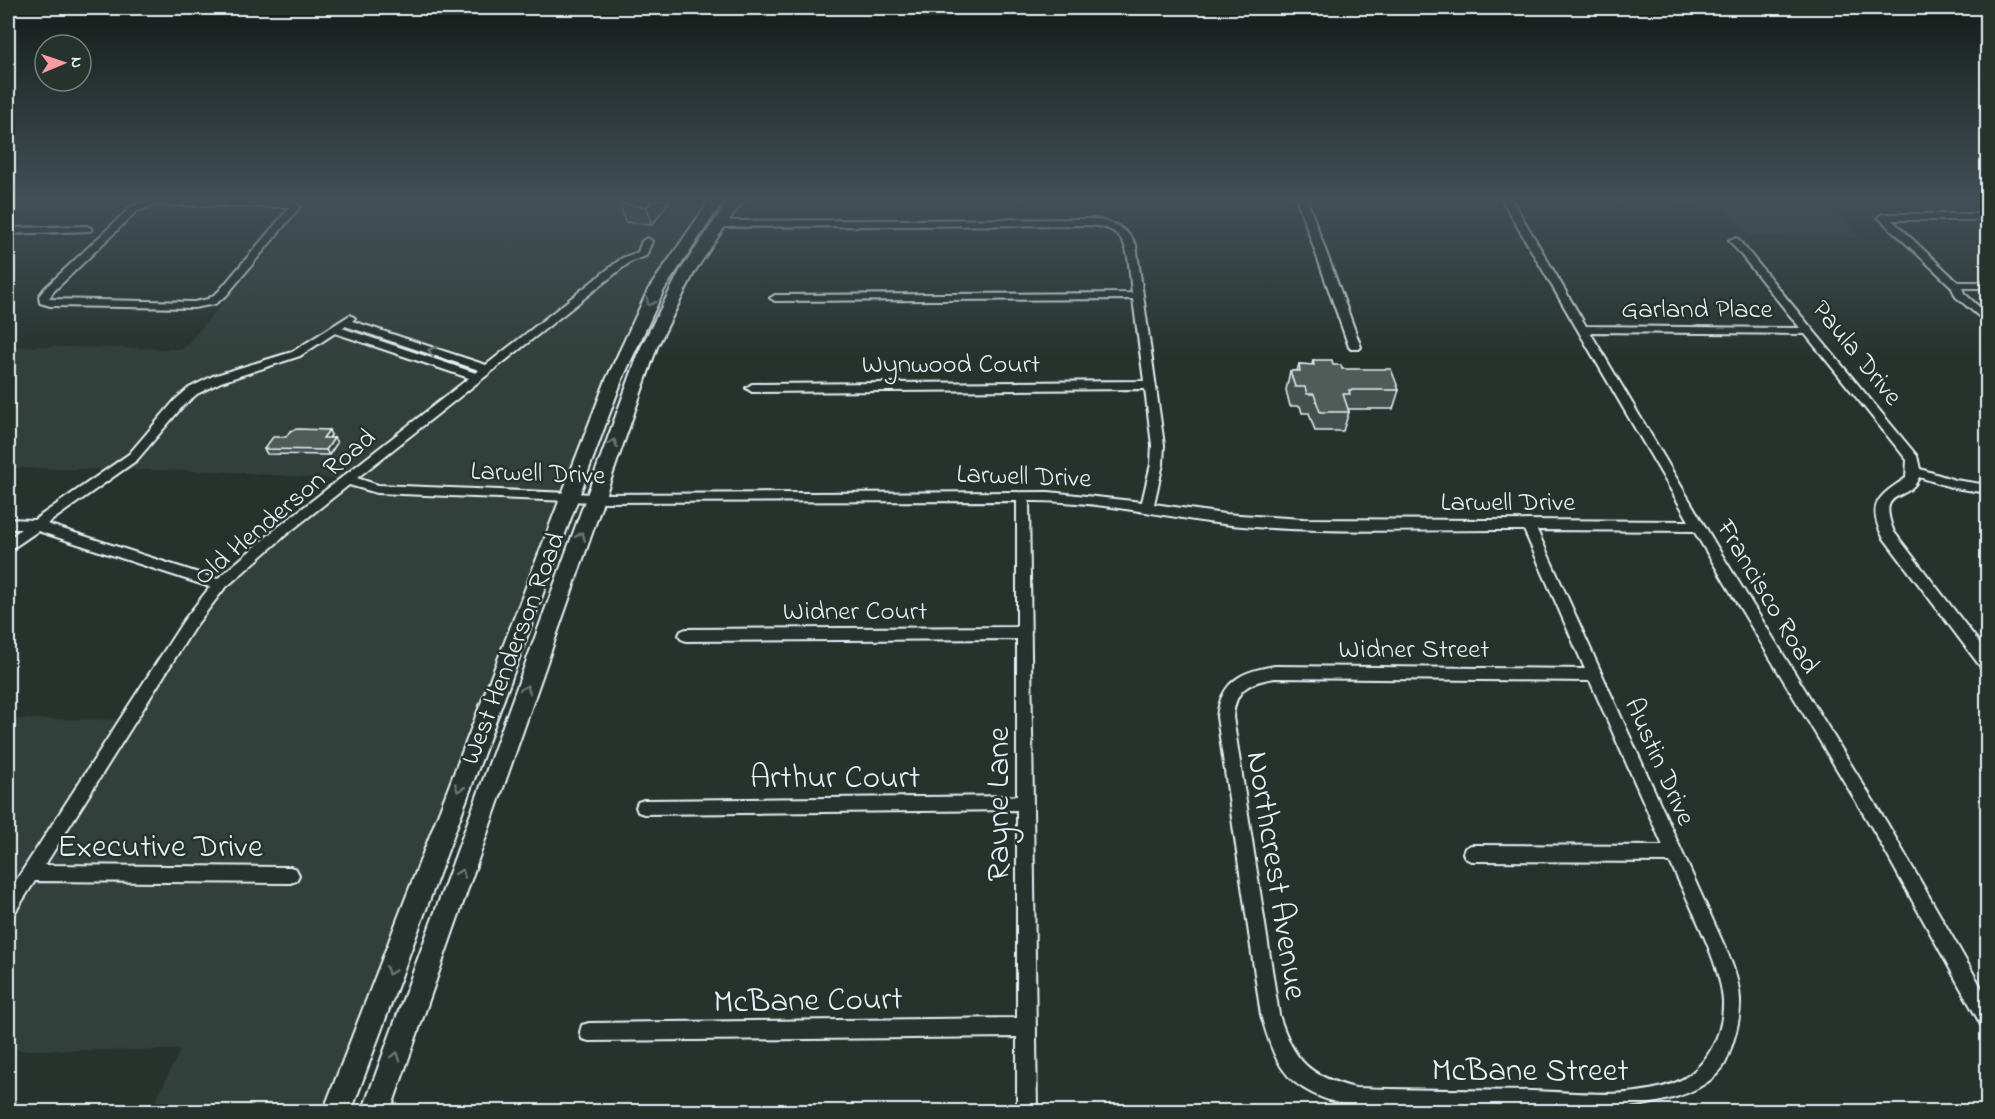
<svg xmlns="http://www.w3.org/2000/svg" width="1995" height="1119" font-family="'Indie Flower',sans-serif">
  <rect width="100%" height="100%" fill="#26332d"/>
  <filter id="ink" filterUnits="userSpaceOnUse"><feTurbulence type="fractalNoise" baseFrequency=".0167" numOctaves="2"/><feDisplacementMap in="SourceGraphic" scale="12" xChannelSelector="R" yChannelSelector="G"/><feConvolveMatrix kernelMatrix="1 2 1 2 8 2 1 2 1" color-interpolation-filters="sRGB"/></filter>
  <g filter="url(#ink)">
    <g fill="#333f3a">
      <path d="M 313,200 L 717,200 L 686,243 L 633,361 L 353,1111 L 151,1111 L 180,1050 L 8,1050 L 8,719 L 129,720 L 211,598 L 347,480 L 215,471 L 8,468 L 8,346 L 183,349 Z"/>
      <path d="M 1615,200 L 1824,200 L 1859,237 L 1749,236 L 1723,206 L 1619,206 Z"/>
    </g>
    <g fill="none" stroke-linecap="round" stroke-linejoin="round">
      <g stroke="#e8f1f8" stroke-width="4">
        <g id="minor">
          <path d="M 151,200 L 292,200 L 300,207 L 226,296 L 215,304 L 194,308 L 50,306 L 40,303 L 39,296 L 45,288 L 131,207 ZM 156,205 L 290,207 L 218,292 L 208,299 L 194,302 L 49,299 L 53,292 L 137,211 Z"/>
          <path d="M 1297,200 L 1307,200 L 1361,347 L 1359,349 L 1351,349 L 1349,347 Z"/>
          <path d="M 1502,200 L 1512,200 L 1586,326 L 1800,328 L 1729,240 L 1737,238 L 1917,456 L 1920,469 L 1955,480 L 1988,485 L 1988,493 L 1954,488 L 1919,477 C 1909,504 1875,486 1894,532 L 1988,654 L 1988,672 L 1983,670 L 1883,537 C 1866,504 1879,496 1906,478 L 1907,460 L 1805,334 L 1590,332 L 1719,550 L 1887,823 L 1988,999 L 1988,1027 L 1981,1025 L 1875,833 L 1694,531 L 1537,530 L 1728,954 C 1742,987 1744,1008 1733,1042 C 1730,1050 1728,1060 1723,1067 C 1685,1119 1554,1111 1491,1110 C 1433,1110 1352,1119 1303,1088 C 1277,1073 1269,1042 1261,1015 L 1217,717 C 1221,681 1242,671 1275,666 L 1585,669 L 1524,530 C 1426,529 1320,535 1223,524 C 1159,516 1095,500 1029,501 L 1037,1112 L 1017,1112 L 1017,1037 L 589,1041 L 582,1039 L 580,1032 L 582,1025 L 589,1023 L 1017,1018 L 1017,810 L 644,814 L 638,812 L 636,807 L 638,802 L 644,800 L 1017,796 L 1017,639 L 686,641 L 681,639 L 679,635 L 681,631 L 686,629 L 1017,627 L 1017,501 L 594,502 L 377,493 L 349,485 L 287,534 L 224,589 L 194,628 L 45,865 L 290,867 L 296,869 L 299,875 L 296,881 L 290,883 L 35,881 L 14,914 L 8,916 L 8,893 L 184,620 L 210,587 L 38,531 L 13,548 L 8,550 L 8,539 L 21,529 L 8,529 L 8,519 L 34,520 L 129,454 L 175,400 L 189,388 L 213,376 L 292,352 L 350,315 L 355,318 L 352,321 L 486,365 L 622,258 L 638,252 L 642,241 L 647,238 L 652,241 L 646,256 L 630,262 L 357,478 L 378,485 L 594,494 L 1049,492 L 1142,502 L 1151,464 L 1152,445 L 1145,389 L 752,392 L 746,388 L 752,384 L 1144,381 L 1133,299 L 775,301 L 770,298 L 775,295 L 1132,293 C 1127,255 1133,226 1085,225 L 718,227 L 713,224 L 718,221 L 1092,219 C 1111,221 1127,227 1136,245 L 1164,445 L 1163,464 L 1154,504 L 1224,514 L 1303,519 L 1689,521 ZM 345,326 L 479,370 L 476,373 L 342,328 ZM 335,333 L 469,378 L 277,528 L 217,579 L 47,524 L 137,460 L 183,406 L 197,394 L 221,382 L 300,356 ZM 1275,678 L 1590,681 L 1663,846 L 1471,845 L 1465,848 L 1463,853 L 1465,858 L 1471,861 L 1670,862 C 1686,898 1721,963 1723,1001 C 1724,1036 1705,1072 1672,1084 C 1628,1100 1577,1092 1532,1091 C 1473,1090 1414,1090 1355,1088 C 1308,1076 1294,1061 1279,1015 L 1233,717 C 1235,689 1249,682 1275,678 Z"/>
          <path d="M 1976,200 L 1987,200 L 1988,209 Z"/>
          <path d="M 1988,214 L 1988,220 L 1892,220 L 1958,282 L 1988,282 L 1988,288 L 1962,288 L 1964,293 L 1988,315 L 1988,324 L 1956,297 L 1951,286 L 1878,217 L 1883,214 Z"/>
          <path d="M 87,226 L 92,229 L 90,231 L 8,234 L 8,228 Z"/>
        </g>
      </g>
      <g stroke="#e8f1f8" stroke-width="4">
        <g id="secondary">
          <path d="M 710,200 L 724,200 L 664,290 L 622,380 L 351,1112 L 323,1112 L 606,380 L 648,290 Z"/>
          <path d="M 729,200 L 743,200 L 695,271 L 657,347 L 390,1112 L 362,1112 L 641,347 L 680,271 Z"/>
        </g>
      </g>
      <use href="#minor" fill="#26332d" fill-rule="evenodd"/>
      <use href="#secondary" fill="#26332d" fill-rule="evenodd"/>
    </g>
    <g fill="#454f4d" stroke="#e8f1f8" stroke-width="1.5">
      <path d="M 623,200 L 670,200 L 652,225 L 625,222 L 620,204 Z"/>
      <path d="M 1313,360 L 1333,365 L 1342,369 L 1399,390 L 1393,409 L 1348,409 L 1349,412 L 1343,431 L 1315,431 L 1309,413 L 1302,413 L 1300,406 L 1290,406 L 1286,390 L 1290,371 L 1297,371 L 1299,364 L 1312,365 Z"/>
      <path d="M 331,435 L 329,438 L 334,438 L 337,443 L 329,455 L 267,454 L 264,449 L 286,437 Z"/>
    </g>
    <g fill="#38403e" stroke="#e8f1f8" stroke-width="1.5">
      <path d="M 652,200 L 670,200 L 652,225 L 647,207 Z"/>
      <path d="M 329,430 L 331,435 L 326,443 L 323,438 Z"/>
      <path d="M 334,438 L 337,443 L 329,455 L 326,450 Z"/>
    </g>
    <g fill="#505c59" stroke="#e8f1f8" stroke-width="1.5">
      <path d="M 623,200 L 652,200 L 647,207 L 620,204 Z"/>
      <path d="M 1313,360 L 1332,360 L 1333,365 L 1341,365 L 1342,369 L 1391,369 L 1399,390 L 1349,390 L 1350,394 L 1343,394 L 1349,412 L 1320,412 L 1314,394 L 1307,394 L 1305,387 L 1295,387 L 1290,371 L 1300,371 L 1299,364 L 1314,365 Z"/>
      <path d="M 297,429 L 329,430 L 323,438 L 334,438 L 326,450 L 264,449 L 273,437 L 286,437 L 290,431 Z"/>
    </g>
    <defs><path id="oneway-chevron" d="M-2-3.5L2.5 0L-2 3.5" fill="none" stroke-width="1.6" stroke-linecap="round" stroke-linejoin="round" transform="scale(1.5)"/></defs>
    <g stroke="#6a7674">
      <use href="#oneway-chevron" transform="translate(650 302) rotate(118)"/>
      <use href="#oneway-chevron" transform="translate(432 351) rotate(-162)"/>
      <use href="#oneway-chevron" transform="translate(613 443) rotate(-70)"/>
      <use href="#oneway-chevron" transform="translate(581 536) rotate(-70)"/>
      <use href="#oneway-chevron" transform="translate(526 689) rotate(-70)"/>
      <use href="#oneway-chevron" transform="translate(459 788) rotate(111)"/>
      <use href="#oneway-chevron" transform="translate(461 873) rotate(-70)"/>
      <use href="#oneway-chevron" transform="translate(390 971) rotate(111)"/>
      <use href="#oneway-chevron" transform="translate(396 1056) rotate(-70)"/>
    </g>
  </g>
  <linearGradient id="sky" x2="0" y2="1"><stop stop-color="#151c19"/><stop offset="0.56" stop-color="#415057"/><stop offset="1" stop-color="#415057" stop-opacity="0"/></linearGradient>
  <rect width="1995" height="357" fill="url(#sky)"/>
  <g text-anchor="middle" stroke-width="5" stroke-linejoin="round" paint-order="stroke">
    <g font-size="27" fill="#e8f1f8" stroke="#26332d">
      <text x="1697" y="317">Garland Place</text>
      <text transform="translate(1858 352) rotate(51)" y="9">Paula Drive</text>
      <text x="951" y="372">Wynwood Court</text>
      <text transform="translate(538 472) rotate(2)" y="9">Larwell Drive</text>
      <text transform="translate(1024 475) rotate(2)" y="9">Larwell Drive</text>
      <text x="1508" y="510">Larwell Drive</text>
      <text transform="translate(284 506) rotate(-40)" y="9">Old Henderson Road</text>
      <text transform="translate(1769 596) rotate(59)" y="9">Francisco Road</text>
      <text x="855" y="619">Widner Court</text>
      <text transform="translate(512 648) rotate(-69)" y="9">West Henderson Road</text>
      <text x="1414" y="657">Widner Street</text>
      <text transform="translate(1661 761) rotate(66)" y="9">Austin Drive</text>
    </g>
    <g font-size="33" fill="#e8f1f8" stroke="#26332d">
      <text x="835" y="787">Arthur Court</text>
      <text transform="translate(996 804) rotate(-90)" y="12">Rayne Lane</text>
      <text x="160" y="856">Executive Drive</text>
      <text transform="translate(1279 875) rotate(81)" y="12">Northcrest Avenue</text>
      <text transform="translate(808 998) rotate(-1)" y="12">McBane Court</text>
      <text x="1530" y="1080">McBane Street</text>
    </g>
  </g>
  <rect width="1995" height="1119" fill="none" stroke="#26332d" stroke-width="30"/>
  <rect x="15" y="15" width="1965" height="1089" fill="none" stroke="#e8f1f8" stroke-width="2" filter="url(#ink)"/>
  <g transform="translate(63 63) rotate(88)"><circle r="28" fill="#26332d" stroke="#747f7e" stroke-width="1.5"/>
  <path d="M0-4.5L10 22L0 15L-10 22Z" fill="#ff9aa2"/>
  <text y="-9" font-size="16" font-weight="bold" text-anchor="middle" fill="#e8f1f8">N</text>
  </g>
</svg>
